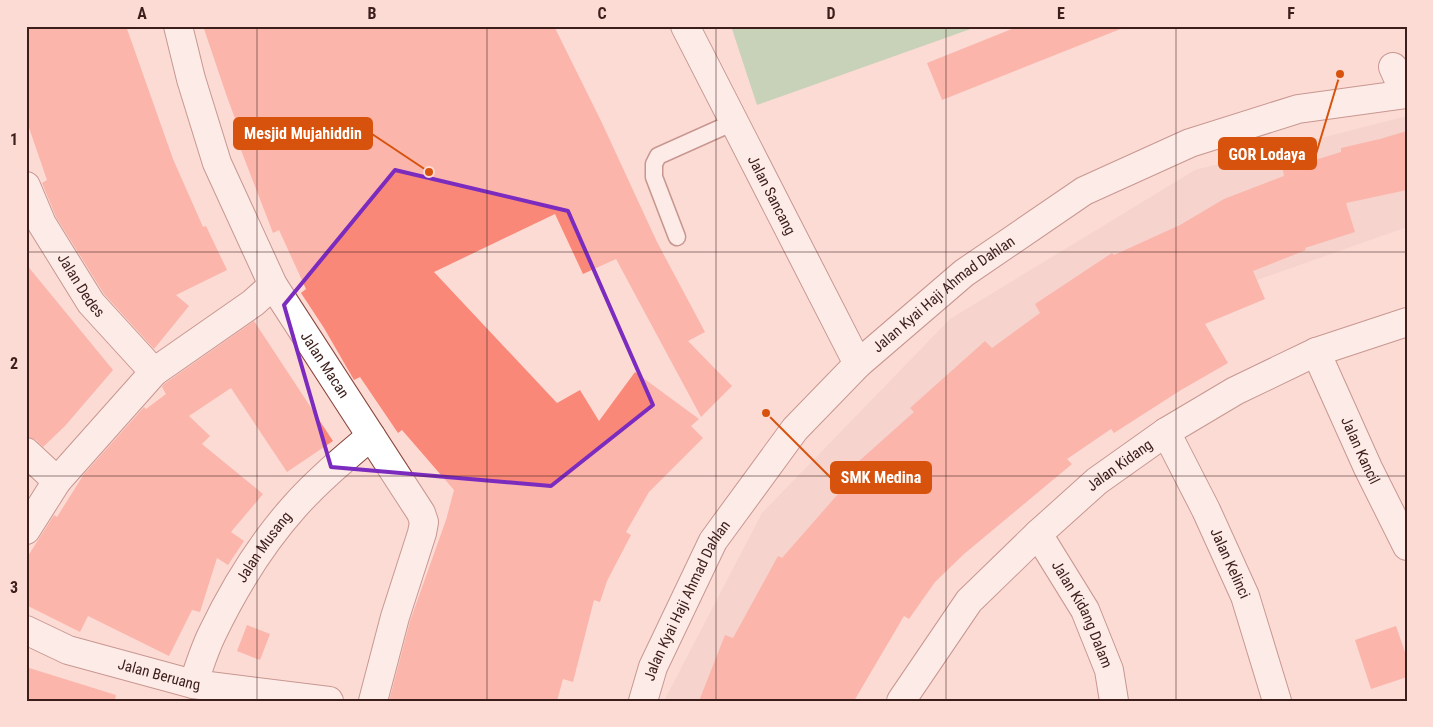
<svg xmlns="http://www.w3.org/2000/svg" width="1433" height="727" font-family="'Roboto Condensed',sans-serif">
  <rect width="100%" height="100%" fill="#fcdbd5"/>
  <path fill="#efcac4" d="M 1407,116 L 1407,227 L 1175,309 L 807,701 L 664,701 L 762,513 L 950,319 L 1195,170 Z"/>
  <path fill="#89c794" d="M 731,26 L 979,26 L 757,105 Z"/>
  <g fill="#fa8878">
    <path d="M 26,26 L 126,26 L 173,159 L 203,227 L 206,226 L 227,270 L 176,295 L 189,306 L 154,349 L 104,294 L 56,217 L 42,183 L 47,180 L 26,119 Z"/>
    <path d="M 203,26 L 554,26 L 602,123 L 657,242 L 705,332 L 688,341 L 732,386 L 701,417 L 616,259 L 583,274 L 555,214 L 434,272 L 557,403 L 580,390 L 599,421 L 635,372 L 699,419 L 691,426 L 703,438 L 649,492 L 626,532 L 631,535 L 607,581 L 600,602 L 594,600 L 573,682 L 563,679 L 557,701 L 389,701 L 410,621 L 446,520 L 454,490 L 402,430 L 398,433 L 360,377 L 354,380 L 324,328 L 301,293 L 306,289 L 279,230 L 273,233 L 239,145 L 244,143 L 226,94 Z"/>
    <path d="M 1019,26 L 1123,26 L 1123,28 L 942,100 L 927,63 Z"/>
    <path d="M 1407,131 L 1407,190 L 1346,203 L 1355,232 L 1305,248 L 1306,250 L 1253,271 L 1265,299 L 1205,324 L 1228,363 L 1181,390 L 1114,433 L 1111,429 L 1067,459 L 1072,464 L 964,554 L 935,582 L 909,619 L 904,616 L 854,701 L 699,701 L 725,635 L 733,638 L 778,556 L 782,558 L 838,494 L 831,486 L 914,412 L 910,408 L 985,341 L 992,348 L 1040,313 L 1035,304 L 1112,253 L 1114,255 L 1180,225 L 1224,199 L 1284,176 L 1283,170 L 1341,152 L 1341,148 L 1380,139 Z"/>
    <path d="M 26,264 L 113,370 L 65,426 L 43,447 L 36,440 L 26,437 Z"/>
    <path d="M 254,321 L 333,441 L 287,472 L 231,388 L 189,416 L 210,436 L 202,444 L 263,494 L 231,532 L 244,541 L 228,565 L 217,558 L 200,612 L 192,610 L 169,656 L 88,616 L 80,632 L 26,605 L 26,559 L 54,515 L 57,517 L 84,474 L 144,407 L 146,409 L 166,394 L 162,387 L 164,384 Z"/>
    <path d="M 247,625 L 270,634 L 260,660 L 237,651 Z"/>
    <path d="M 1396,626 L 1407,658 L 1407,677 L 1371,689 L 1355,640 Z"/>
    <path d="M 26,667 L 116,695 L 115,701 L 26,701 Z"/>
  </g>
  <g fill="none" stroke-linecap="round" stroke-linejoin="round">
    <g stroke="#8a453c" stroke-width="19">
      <path id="service" d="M 677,237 L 654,177 L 654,164 L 658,156 L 734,122"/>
    </g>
    <g stroke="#8a453c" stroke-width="30">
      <g id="minor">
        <path id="s1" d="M 178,26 L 191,79 L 217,163 L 273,285 L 421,513 L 424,522 L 422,533 L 395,617 L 373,701"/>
        <path d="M 1393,67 L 1405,94"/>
        <path id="s2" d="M 26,186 L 42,224 L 91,303 L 154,372"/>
        <path id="s3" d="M 1316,352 L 1368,468 L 1407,546"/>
        <path id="s4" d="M 1166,432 L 1206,510 L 1245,596 L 1277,701"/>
        <path d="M 26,452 L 57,481"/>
        <path d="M 26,530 L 57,481 L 154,372 L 253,303 L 273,285"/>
        <path id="s5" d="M 1038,534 L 1085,610 L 1109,670 L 1114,701"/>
        <path id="s6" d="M 26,630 L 68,650 L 193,684 L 329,701"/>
        <path id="s7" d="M 193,684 C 199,668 204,650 212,634 C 234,588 261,544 295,506 C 318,480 345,458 371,436"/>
        <path id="s8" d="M 901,701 L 969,601 L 1038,534 L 1097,481 L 1166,432 L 1235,391 L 1316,352 L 1407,322"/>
      </g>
    </g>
    <g stroke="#8a453c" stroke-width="30">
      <g id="tertiary">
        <path id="s9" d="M 685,26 L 858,364"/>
      </g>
    </g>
    <g stroke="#8a453c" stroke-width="30">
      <g id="secondary">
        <path id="s10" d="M 643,701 L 653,667 L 713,541 L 795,429 L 858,364 L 964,273 L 1084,191 L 1190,143 L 1298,109 L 1407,94"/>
      </g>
    </g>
    <use href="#service" stroke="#fff" stroke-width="16"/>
    <use href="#minor" stroke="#fff" stroke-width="28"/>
    <use href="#tertiary" stroke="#fff" stroke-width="28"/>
    <use href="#secondary" stroke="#fff" stroke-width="28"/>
  </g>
  <path d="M0 0H1433V727H0ZM 395,170 L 568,211 L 653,405 L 551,486 L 331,467 L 284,305 Z" fill="#fcdbd5" fill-opacity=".55" fill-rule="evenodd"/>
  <path fill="none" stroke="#7b2cbf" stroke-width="4" stroke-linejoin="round" d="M 395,170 L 568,211 L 653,405 L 551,486 L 331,467 L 284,305 Z"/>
  <path fill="none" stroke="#3c1e1a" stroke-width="1" stroke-opacity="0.55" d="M 257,26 L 257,701M 487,26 L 487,701M 716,26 L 716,701M 946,26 L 946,701M 1176,26 L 1176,701M 26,252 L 1407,252M 26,476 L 1407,476"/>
  <g text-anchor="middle" stroke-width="4" stroke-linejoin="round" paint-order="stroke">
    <g font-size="15" fill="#3c1e1a" stroke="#fcdbd5">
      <text dy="5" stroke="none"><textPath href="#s9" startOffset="190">Jalan Sancang</textPath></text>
      <text dy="5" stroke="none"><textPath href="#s2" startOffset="114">Jalan Dedes</textPath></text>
      <text dy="5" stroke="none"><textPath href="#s10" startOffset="515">Jalan Kyai Haji Ahmad Dahlan</textPath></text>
      <text dy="5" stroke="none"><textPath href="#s1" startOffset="372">Jalan Macan</textPath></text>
      <text dy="5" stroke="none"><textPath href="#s3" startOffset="108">Jalan Kancil</textPath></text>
      <text dy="5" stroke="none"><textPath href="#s8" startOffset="324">Jalan Kidang</textPath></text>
      <text dy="5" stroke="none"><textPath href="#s7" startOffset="155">Jalan Musang</textPath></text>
      <text dy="5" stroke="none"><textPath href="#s4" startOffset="146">Jalan Kelinci</textPath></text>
      <text dy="5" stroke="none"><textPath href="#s10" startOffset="110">Jalan Kyai Haji Ahmad Dahlan</textPath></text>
      <text dy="5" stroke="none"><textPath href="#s5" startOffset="92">Jalan Kidang Dalam</textPath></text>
      <text dy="5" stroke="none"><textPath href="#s6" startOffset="141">Jalan Beruang</textPath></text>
    </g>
  </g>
  <path fill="none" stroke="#d7530d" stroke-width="2" d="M429 172L372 134M1340 74L1316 154M766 413L831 478"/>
  <g fill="#d7530d" stroke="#fcdbd5" stroke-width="2">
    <circle cx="429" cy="172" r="5"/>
    <circle cx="1340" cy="74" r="5"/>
    <circle cx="766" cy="413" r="5"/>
  </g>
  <g fill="#d7530d" stroke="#d7530d" stroke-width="2">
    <rect x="234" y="118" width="138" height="31" rx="5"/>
    <rect x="1219" y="138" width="97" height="31" rx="5"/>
    <rect x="831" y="462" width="100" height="31" rx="5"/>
  </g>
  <g font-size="16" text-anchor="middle" font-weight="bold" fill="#fff">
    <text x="303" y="139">Mesjid Mujahiddin</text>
    <text x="1267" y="160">GOR Lodaya</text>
    <text x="881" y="483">SMK Medina</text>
  </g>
  <rect width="1433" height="727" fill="none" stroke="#fcdbd5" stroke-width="55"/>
  <rect x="28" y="28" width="1378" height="672" fill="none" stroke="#3c1e1a" stroke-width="2"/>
  <g font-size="16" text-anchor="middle" font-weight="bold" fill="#3c1e1a">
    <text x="142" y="19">A</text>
    <text x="372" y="19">B</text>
    <text x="602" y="19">C</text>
    <text x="831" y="19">D</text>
    <text x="1061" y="19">E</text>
    <text x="1291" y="19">F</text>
    <text x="14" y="145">1</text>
    <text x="14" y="369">2</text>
    <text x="14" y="593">3</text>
  </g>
</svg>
